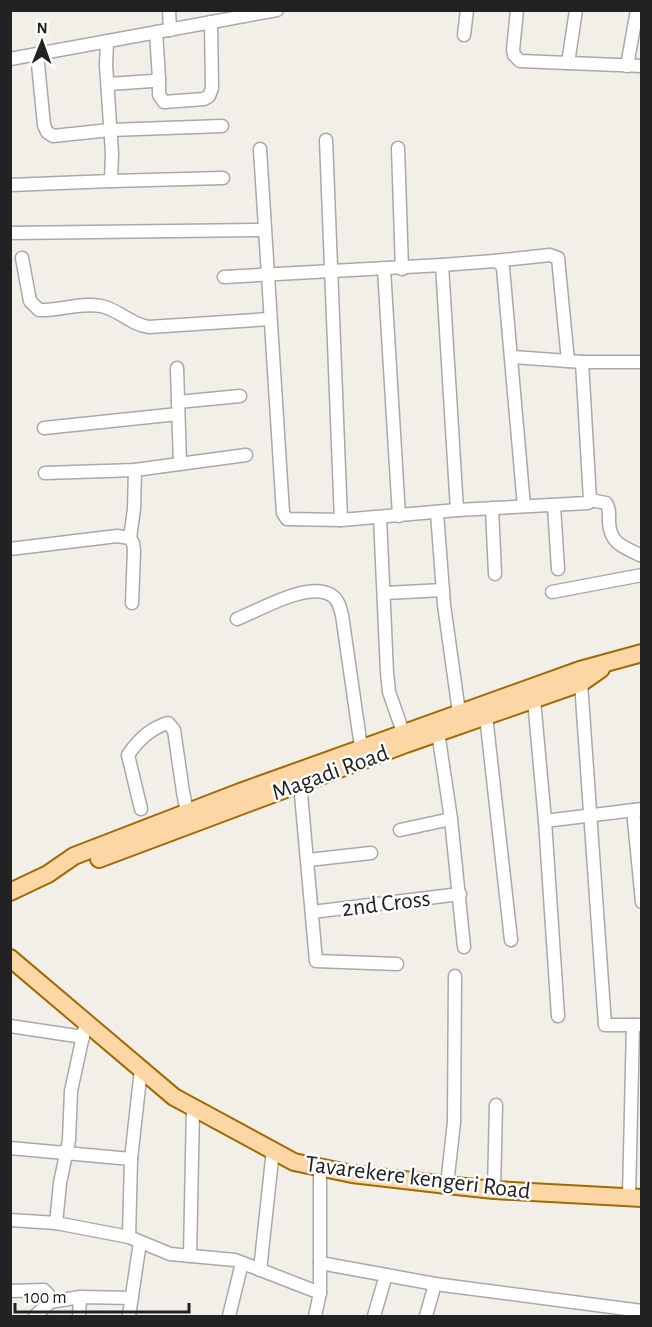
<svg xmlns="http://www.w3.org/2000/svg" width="652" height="1327" font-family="'Alegreya Sans',sans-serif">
  <rect width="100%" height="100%" fill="#f2efe9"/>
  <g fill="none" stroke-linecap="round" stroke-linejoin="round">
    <g stroke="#a9a9a9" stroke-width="15">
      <g id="minor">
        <path d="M 169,10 L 170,30"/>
        <path d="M 517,10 L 513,50 L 514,55 L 520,61 L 642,66"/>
        <path d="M 464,35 L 467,10"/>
        <path d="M 37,54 L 44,125 L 47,132 L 53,136 L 110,130 L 222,126"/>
        <path d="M 10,59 L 277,10"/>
        <path d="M 568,63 L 576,10"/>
        <path d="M 627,66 L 637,10"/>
        <path d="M 159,79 L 159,95 L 164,102 L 204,99 L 209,96 L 212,88 L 211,22"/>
        <path d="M 108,84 L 153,81 L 159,79 L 156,32"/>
        <path d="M 326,140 L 341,520"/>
        <path d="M 398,148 L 402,269"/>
        <path d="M 260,149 L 283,513 L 287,519 L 341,520 L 457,510 L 588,503 L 590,500 L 582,362"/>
        <path d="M 111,181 L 223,178"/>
        <path d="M 10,185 L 111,181 L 112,153 L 106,65 L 107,41"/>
        <path d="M 10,233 L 264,230"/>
        <path d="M 22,258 L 30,301 L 39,310 C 59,311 80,302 101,306 C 118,309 131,325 149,327 L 270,319"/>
        <path d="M 494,261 L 550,255 L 558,258 L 568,361"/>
        <path d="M 442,265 L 494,261 L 500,263 L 503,268 L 524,506"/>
        <path d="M 384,269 L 399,516"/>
        <path d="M 224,277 L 442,265 L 457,510"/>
        <path d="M 513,357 L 582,362 L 642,362"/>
        <path d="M 177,368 L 180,464"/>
        <path d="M 178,402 L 240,396"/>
        <path d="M 44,428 L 178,414"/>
        <path d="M 45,473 L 135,470 L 246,455"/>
        <path d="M 590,500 L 606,503 C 610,509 609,515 609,522 C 610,544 624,547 642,556"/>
        <path d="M 554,506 L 558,569"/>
        <path d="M 492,508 L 495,574"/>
        <path d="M 437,513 L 444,605 L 459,712"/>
        <path d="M 380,517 L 387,673 L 389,692 L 403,732"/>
        <path d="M 130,538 L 134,509 L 135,470"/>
        <path d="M 10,549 L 117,536 L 130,538 L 133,543 L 134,550 L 132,603"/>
        <path d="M 552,592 L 642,575"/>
        <path d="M 385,593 L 443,590"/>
        <path d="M 237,619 C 260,610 308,581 331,595 C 338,599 340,607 342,615 L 361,747"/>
        <path d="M 581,683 L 605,1025 L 642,1025"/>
        <path d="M 534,700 L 545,821 L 558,1016"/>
        <path d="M 486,716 L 511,940"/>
        <path d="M 438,732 L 451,819 L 464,947"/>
        <path d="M 300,783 L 316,961 L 397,964"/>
        <path d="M 141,809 L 128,755 C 138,740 151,728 168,723 L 174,730 L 183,792 L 187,812"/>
        <path d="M 633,810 L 642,902"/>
        <path d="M 545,821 L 642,809"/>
        <path d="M 400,830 L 451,819"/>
        <path d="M 308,860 L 371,853"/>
        <path d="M 312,912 L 460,894"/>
        <path d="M 86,1022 L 71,1091 L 69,1140 L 60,1183 L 56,1223 L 129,1237"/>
        <path d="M 10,1026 L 83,1037"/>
        <path d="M 141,1069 L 131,1159 L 129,1237 L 170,1254 L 235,1260 L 320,1293"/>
        <path d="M 10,1148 L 131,1159"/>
        <path d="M 447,1185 L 454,1122 L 455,976"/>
        <path d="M 494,1190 L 496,1105"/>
        <path d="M 629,1197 L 633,1025"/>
        <path d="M 10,1220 L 56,1223"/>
        <path d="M 190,1256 L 193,1107"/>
        <path d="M 320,1263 L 386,1275 L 374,1316"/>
        <path d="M 260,1270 L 273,1150"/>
        <path d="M 386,1275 L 435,1284 L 642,1311"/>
        <path d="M 10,1291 L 44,1290 L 48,1294 L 50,1302"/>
        <path d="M 35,1316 L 50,1302 L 80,1297 L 132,1298"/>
        <path d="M 79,1316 L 80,1297"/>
        <path d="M 129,1316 L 140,1242"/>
        <path d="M 229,1316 L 242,1263"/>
        <path d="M 315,1316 L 320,1293 L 320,1167"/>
        <path d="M 426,1316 L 435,1284"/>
      </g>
    </g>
    <g stroke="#a06b00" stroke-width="20">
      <g id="major">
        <path d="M 99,859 L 406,744 L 581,683 L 601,669"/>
        <path d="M 10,892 L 48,874 L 74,856 L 240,792 L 580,670 L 642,653"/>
        <path d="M 10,958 L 174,1097 L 294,1162 L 352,1174 L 447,1185 L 494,1190 L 642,1198"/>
      </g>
    </g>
    <use href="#minor" stroke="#fff" stroke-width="12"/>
    <use href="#major" stroke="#fcd6a4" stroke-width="16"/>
  </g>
  <g text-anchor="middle" stroke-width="5" stroke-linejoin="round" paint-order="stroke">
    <g font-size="24" fill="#222" stroke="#fff">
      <text transform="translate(330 772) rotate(-20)" y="8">Magadi Road</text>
      <text transform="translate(386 903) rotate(-7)" y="8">2nd Cross</text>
      <text transform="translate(418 1177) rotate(7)" y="8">Tavarekere kengeri Road</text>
    </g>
  </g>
  <rect width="652" height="1327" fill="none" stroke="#222222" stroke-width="24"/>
  <g transform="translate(42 42) rotate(1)" stroke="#ffffff" stroke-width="4.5" paint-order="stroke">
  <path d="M0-4.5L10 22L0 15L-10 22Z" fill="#222222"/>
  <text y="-9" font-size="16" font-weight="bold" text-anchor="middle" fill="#222222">N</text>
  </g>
  <path d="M15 1303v9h174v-9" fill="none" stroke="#222222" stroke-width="3"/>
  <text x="24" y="1303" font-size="18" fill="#222222" stroke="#ffffff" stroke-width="4.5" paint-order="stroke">100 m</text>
</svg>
